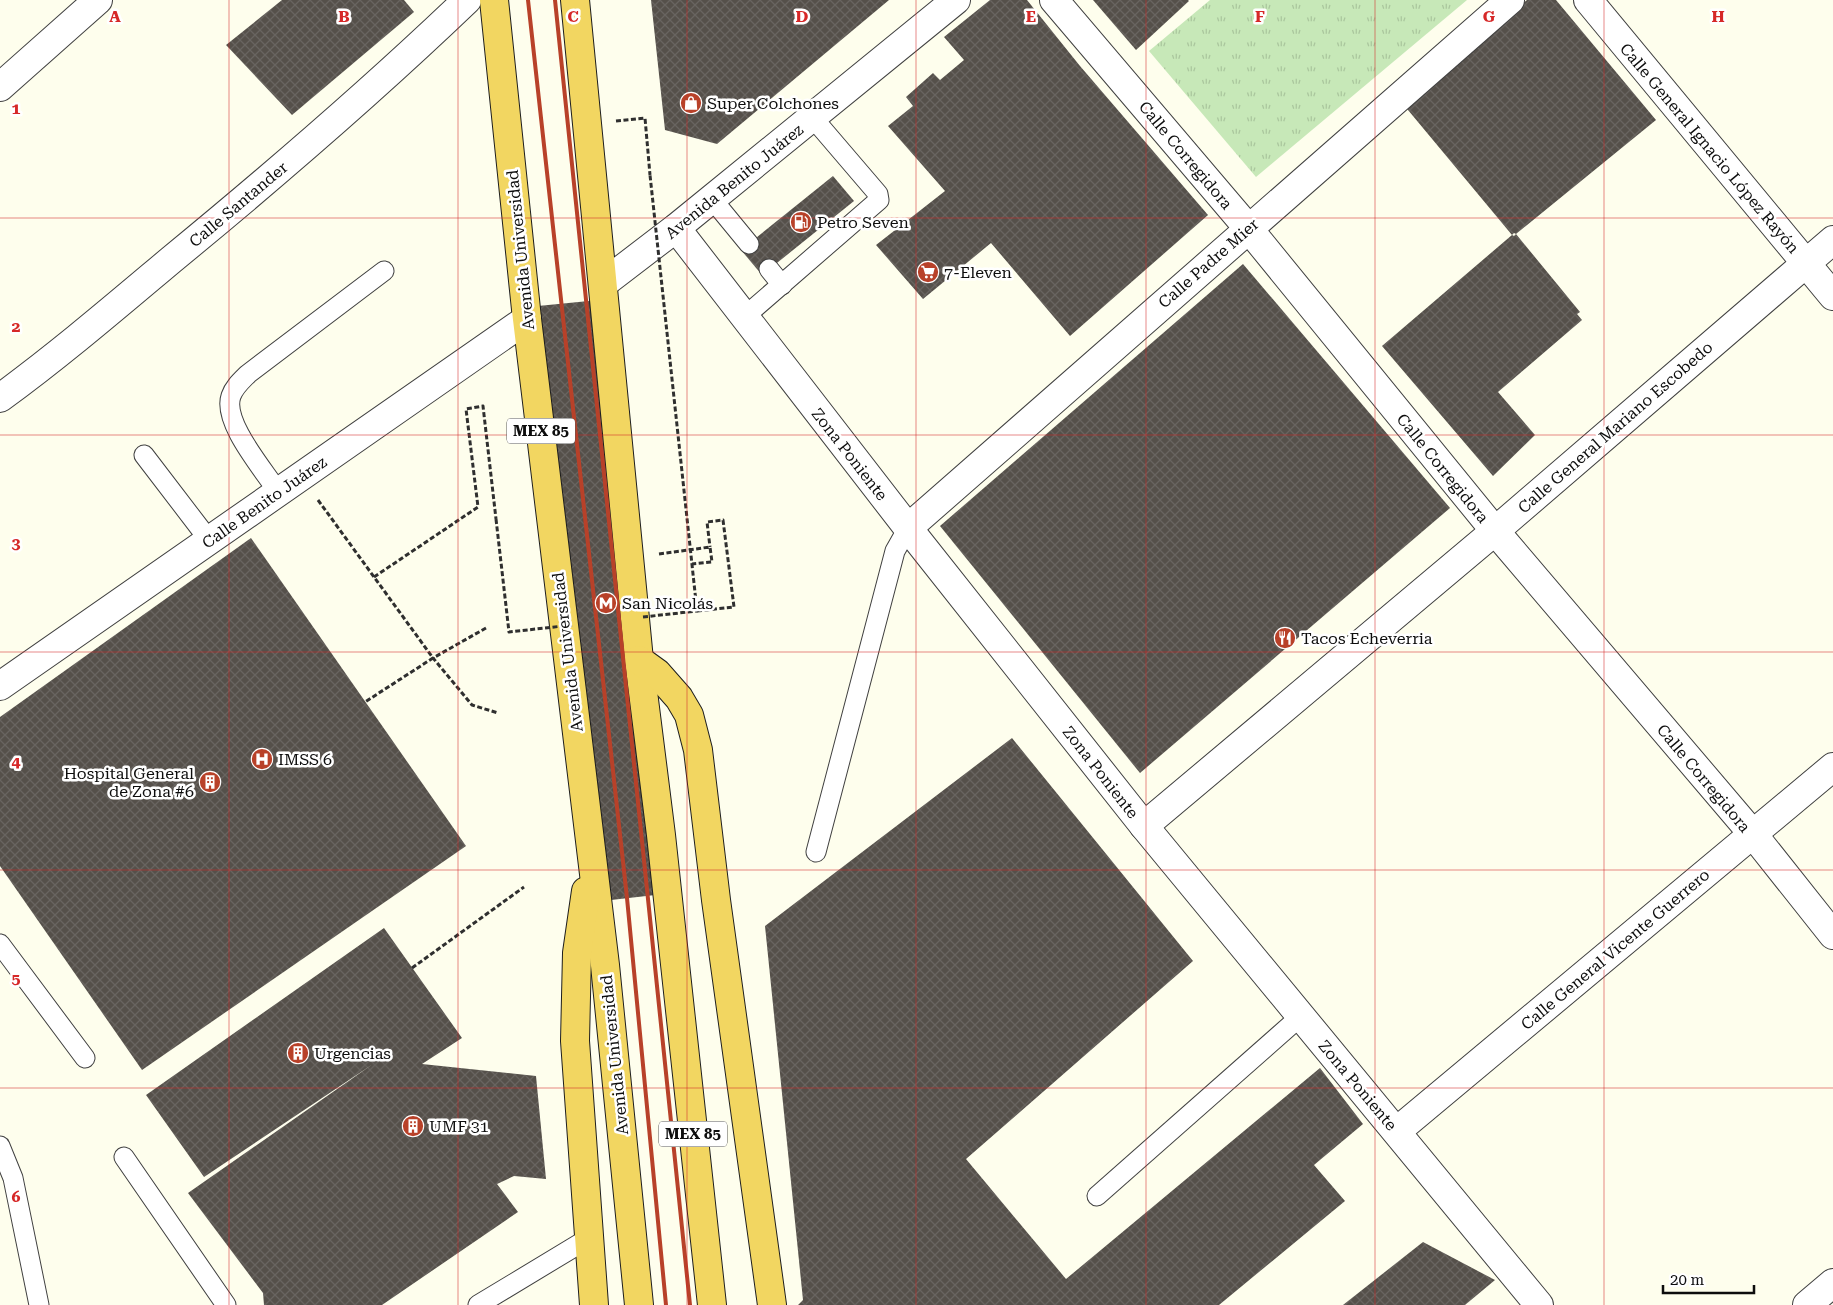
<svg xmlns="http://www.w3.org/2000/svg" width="1833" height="1305" font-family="'Roboto Serif',serif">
  <defs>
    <pattern id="grass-tufts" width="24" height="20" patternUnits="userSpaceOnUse" patternTransform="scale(1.25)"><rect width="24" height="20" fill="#c7e8b8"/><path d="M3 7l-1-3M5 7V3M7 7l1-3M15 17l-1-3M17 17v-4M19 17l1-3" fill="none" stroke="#aac69d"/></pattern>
    <pattern id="building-cross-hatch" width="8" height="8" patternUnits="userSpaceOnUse" patternTransform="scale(1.25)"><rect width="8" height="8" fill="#55504a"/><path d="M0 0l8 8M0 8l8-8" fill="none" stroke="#686460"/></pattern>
  </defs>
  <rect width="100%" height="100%" fill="#fefeed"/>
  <path fill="url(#grass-tufts)" d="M 1210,0 L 1467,0 L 1256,177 L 1149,51 Z"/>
  <g fill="url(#building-cross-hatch)">
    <path d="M 282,0 L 404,0 L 414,12 L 292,115 L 226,45 Z"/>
    <path d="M 651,0 L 889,0 L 717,144 L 665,130 Z"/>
    <path d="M 990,0 L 1027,0 L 1080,66 L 1208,215 L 1070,336 L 991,243 L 923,299 L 876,245 L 945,191 L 888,126 L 913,106 L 906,97 L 933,73 L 940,80 L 964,60 L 944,37 Z"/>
    <path d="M 1093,0 L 1188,0 L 1189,1 L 1136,50 Z"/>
    <path d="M 1527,0 L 1556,0 L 1656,120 L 1516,234 L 1580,312 L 1577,314 L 1582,320 L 1498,392 L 1535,435 L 1493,476 L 1382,346 L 1512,235 L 1514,236 L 1516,234 L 1514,233 L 1512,235 L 1403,104 Z"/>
    <path d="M 833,176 L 854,201 L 762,275 L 741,250 Z"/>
    <path d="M 1243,264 L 1450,508 L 1140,773 L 940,526 Z"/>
    <path d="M 609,299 L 673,893 L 602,901 L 538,306 Z"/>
    <path d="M 251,538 L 466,846 L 142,1070 L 0,866 L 0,717 Z"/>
    <path d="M 1012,738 L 1193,961 L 966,1159 L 1066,1279 L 1320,1068 L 1363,1124 L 1314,1165 L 1345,1201 L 1219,1305 L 798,1305 L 803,1300 L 765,926 Z"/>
    <path d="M 384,928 L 462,1038 L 422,1064 L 536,1076 L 546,1179 L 514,1176 L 497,1184 L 518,1212 L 382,1305 L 264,1305 L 263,1293 L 188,1193 L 373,1064 L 204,1177 L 146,1095 Z"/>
    <path d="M 1423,1242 L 1495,1280 L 1465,1305 L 1343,1305 Z"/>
  </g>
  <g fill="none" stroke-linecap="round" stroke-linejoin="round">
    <g stroke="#404040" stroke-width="21">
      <g id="service">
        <path d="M 712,199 L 749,244"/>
        <path d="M 769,269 L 782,285"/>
        <path d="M 743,318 L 879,200 L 878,194 L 813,118"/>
        <path d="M 144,455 L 209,540"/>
        <path d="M 278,492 C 264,470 222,422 231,396 C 234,387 241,381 248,374 L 384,271"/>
        <path d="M 816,852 L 895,551 L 908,528"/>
        <path d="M 0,944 L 85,1058"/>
        <path d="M 0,1146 L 13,1178 L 39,1305"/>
        <path d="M 124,1157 L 226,1305"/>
        <path d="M 1097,1196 L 1301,1016"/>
        <path d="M 478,1305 L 589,1238"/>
      </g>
    </g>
    <g stroke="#404040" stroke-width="30">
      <g id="minor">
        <path d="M 1054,0 L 1248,228 L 1495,531 L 1752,833 L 1833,935"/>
        <path d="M 1588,0 L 1833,296"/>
        <path d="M 0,87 L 98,0"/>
        <path d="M 676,228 L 908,528 L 1144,826 L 1539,1305"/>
        <path d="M 0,398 C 59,355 115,307 171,260 C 272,177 372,91 467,0"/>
        <path d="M 908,528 L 1510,0"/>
        <path d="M 0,686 L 527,319"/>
        <path d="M 1144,826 L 1495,531 L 1833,240"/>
        <path d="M 1397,1131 L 1833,767"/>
        <path d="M 1807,1305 L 1833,1283"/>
      </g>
    </g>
    <g stroke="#404040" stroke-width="30">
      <path id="tertiary" d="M 604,283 L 676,228 L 956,0"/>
    </g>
    <g stroke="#1e1e1e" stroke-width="30">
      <g id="trunk">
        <path d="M 494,0 L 527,319 L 605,965 L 639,1305"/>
        <path d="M 575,0 L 639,660 L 661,835 L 712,1305"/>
        <path d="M 639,660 L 657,673 L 679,698 L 689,715 L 698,750 L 716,900 L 772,1305"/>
        <path d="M 586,891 L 577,953 L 575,1041 L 594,1305"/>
      </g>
    </g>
    <g stroke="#2f2f2f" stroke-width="3" stroke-dasharray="5 2.5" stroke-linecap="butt">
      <path d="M 616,121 L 645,118 L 650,175"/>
      <path d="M 318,500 L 433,658 L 365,702"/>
      <path d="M 659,554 L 710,547 L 712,562 L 692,564"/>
      <path d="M 374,577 L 478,507 L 466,409 L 483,406 L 496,519"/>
      <path d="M 697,611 L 734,607 L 723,520 L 707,522 L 710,547"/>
      <path d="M 486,628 L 433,658 L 472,705 L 498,713"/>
      <path d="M 412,968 L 524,887"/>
    </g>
    <use href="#service" stroke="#fff" stroke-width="19"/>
    <use href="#minor" stroke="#fff" stroke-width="28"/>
    <use href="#tertiary" stroke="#fff" stroke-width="28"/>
    <use href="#trunk" stroke="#f2d661" stroke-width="28"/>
    <g stroke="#b84129" stroke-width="4">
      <path d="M 528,0 L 627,898 L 666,1305"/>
      <path d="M 555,0 L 690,1305"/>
    </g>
    <g stroke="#2f2f2f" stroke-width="3" stroke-dasharray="5 2.5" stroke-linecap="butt">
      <path d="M 496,519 L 509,632 L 572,625"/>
      <path d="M 643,617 L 697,611 L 650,175"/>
    </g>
  </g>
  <path fill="none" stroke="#d62828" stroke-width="1" stroke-opacity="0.55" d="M 229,0 L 229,1305M 458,0 L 458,1305M 687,0 L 687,1305M 916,0 L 916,1305M 1146,0 L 1146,1305M 1375,0 L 1375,1305M 1604,0 L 1604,1305M 0,218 L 1833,218M 0,435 L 1833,435M 0,652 L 1833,652M 0,870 L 1833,870M 0,1088 L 1833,1088"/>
  <defs>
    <g id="shop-disc" transform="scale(1.125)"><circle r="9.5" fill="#b84129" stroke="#fff"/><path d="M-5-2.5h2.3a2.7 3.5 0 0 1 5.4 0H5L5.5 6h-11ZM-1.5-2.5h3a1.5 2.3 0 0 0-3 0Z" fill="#fff"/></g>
    <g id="fuel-disc" transform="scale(1.125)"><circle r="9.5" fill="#b84129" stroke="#fff"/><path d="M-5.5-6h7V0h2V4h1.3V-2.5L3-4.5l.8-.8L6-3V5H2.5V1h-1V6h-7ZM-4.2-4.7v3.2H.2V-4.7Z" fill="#fff"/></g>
    <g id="supermarket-disc" transform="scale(1.125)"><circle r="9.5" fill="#b84129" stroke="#fff"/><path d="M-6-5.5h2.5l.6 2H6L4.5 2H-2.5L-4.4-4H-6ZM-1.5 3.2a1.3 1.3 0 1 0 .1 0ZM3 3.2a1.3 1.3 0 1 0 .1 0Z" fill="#fff"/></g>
    <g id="metro-disc" transform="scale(1.125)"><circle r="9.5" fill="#b84129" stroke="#fff"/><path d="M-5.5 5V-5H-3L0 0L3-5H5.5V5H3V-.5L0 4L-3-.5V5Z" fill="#fff"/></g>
    <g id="restaurant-disc" transform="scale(1.125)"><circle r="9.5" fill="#b84129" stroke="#fff"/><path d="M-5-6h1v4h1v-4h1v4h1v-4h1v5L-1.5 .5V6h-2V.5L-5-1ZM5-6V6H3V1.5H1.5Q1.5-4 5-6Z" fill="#fff"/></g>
    <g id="hospital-disc" transform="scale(1.125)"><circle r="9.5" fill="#b84129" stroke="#fff"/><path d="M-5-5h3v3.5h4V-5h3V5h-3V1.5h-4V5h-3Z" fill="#fff"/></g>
    <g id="building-disc" transform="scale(1.125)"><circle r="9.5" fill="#b84129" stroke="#fff"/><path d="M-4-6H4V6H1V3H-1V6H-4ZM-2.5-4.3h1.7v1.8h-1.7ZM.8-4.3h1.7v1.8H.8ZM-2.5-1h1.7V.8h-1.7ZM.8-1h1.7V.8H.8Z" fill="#fff"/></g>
  </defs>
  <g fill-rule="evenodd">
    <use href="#shop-disc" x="691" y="103"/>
    <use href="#fuel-disc" x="801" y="222"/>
    <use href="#supermarket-disc" x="928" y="272"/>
    <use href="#metro-disc" x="606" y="603"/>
    <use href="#restaurant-disc" x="1285" y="638"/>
    <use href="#hospital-disc" x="262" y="759"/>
    <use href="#building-disc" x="210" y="782"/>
    <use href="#building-disc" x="298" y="1053"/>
    <use href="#building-disc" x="413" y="1126"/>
  </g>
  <g text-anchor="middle" stroke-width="5" stroke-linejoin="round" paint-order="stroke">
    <g fill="#fff" stroke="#565656" stroke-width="1">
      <rect x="507" y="418.5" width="68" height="25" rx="4"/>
      <rect x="659" y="1121.5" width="68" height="25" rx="4"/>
    </g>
    <g font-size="15" font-weight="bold" fill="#0d0d0d">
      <text x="541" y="436">MEX 85</text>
      <text x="693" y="1139">MEX 85</text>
    </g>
    <g font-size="16" fill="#0d0d0d" stroke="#fff" text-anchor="start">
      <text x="707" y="109">Super Colchones</text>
      <text x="817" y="228">Petro Seven</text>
      <text x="944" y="278">7-Eleven</text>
      <text x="622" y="609">San Nicolás</text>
      <text x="1301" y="644">Tacos Echeverria</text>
      <text x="278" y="765">IMSS 6</text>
      <text x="194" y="779" text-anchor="end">Hospital General<tspan x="194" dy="18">de Zona #6</tspan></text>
      <text x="314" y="1059">Urgencias</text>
      <text x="429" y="1132">UMF 31</text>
    </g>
    <g font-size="16" fill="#0d0d0d" stroke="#fff">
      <text transform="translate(1710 148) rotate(50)" y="6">Calle General Ignacio López Rayón</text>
      <text transform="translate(1186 155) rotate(50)" y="6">Calle Corregidora</text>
      <text transform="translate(734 181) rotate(-39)" y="6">Avenida Benito Juárez</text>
      <text transform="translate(238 204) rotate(-40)" y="6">Calle Santander</text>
      <text transform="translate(520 250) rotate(-96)" y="6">Avenida Universidad</text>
      <text transform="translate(1208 263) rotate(-41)" y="6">Calle Padre Mier</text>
      <text transform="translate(1615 427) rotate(-41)" y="6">Calle General Mariano Escobedo</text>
      <text transform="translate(850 454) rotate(52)" y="6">Zona Poniente</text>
      <text transform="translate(1443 468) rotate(51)" y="6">Calle Corregidora</text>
      <text transform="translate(264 502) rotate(-35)" y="6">Calle Benito Juárez</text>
      <text transform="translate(567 652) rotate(-97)" y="6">Avenida Universidad</text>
      <text transform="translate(1101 772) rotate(52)" y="6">Zona Poniente</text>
      <text transform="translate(1704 778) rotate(50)" y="6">Calle Corregidora</text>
      <text transform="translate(1615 949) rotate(-40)" y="6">Calle General Vicente Guerrero</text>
      <text transform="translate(614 1055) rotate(-96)" y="6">Avenida Universidad</text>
      <text transform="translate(1358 1085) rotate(50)" y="6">Zona Poniente</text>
    </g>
  </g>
  <g font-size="16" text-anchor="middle" font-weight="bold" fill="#d62828" stroke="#fff" stroke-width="5" stroke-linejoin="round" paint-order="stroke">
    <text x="115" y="22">A</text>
    <text x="344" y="22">B</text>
    <text x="573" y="22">C</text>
    <text x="802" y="22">D</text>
    <text x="1031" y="22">E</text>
    <text x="1260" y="22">F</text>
    <text x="1489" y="22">G</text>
    <text x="1718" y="22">H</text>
    <text x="16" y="114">1</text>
    <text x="16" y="332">2</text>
    <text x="16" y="549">3</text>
    <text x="16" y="767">4</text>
    <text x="16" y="984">5</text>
    <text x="16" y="1202">6</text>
  </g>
  <path d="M1663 1285v8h91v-8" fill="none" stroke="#0d0d0d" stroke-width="2.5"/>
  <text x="1670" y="1285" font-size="15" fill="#0d0d0d" stroke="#ffffff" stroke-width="4" paint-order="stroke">20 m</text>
</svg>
